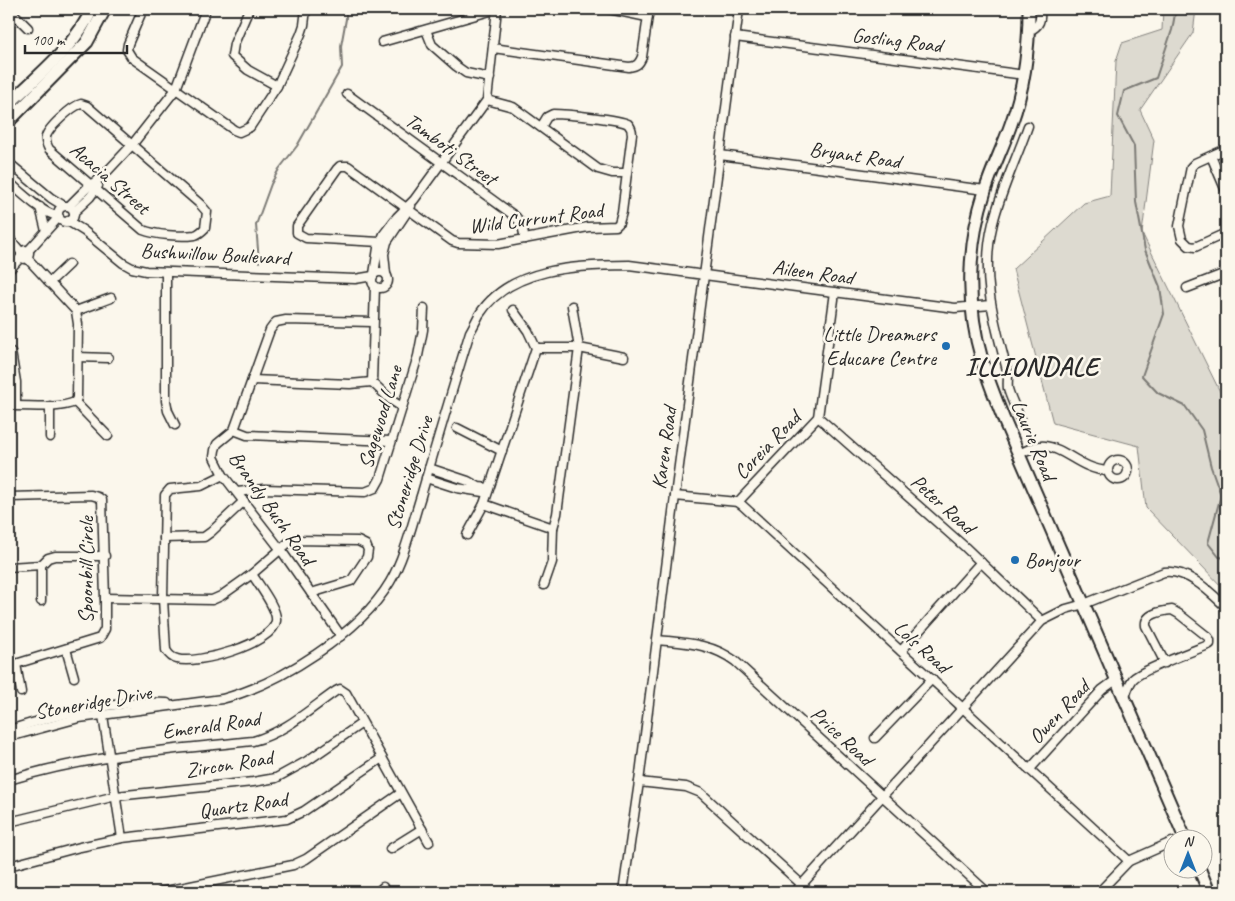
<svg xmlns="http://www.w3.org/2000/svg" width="1235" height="901" font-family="Caveat,sans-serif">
  <rect width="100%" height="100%" fill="#fbf7ec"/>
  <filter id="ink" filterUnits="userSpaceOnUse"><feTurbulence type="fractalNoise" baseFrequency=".02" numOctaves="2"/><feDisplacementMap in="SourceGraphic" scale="10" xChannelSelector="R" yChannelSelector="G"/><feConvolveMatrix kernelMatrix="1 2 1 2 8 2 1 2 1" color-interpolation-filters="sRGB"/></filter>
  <g filter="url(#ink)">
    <path fill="#dddad0" stroke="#84827e" d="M 1163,9 L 1196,9 L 1193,33 L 1140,110 L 1154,140 L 1142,233 L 1226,404 L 1226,591 L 1146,508 L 1139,446 L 1053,423 L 1013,269 L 1084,203 L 1110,196 L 1116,61 L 1122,43 L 1162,30 Z"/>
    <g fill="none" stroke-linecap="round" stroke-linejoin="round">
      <g stroke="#7b7a75" stroke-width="2">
        <path d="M 1176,9 L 1172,30 L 1156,78 L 1124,91 L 1118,116 L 1134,146 L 1136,202 L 1145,250 L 1160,287 L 1164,314 L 1142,376 L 1158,393 L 1185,406 L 1202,430 L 1211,467 L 1221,495 L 1208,543 L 1219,557 L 1226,558"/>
        <path d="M 259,262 L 256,225 L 271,184 L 279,169 L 297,146 L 342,67 L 341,46 L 346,19 L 346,9"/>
      </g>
      <g stroke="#2b2b2b" stroke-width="11">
        <g id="minor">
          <path d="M 9,9 L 28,28"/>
          <path d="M 143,9 L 128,44 L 127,50 L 132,58 L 234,130 L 239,132 L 250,127 L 277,86 L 301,34 L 304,25 L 306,9"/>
          <path d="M 249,9 L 234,44 L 232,56 L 248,70 L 277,86"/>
          <path d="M 609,9 L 647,17"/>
          <path d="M 426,30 L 432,45 L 456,66 L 466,73 L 490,78"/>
          <path d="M 1029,31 C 1040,26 1041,20 1040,9"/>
          <path d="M 735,37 L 1025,75"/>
          <path d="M 382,42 L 497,9"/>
          <path d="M 493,48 L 629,67 C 637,66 639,64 642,57 L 649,9"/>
          <path d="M 347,94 L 516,217 L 522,225 L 525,239"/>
          <path d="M 487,100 L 513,107 L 598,169 L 612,173 L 627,173"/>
          <path d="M 81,104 L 87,106 L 200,204 L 207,212 L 205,228 C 202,231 199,234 195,235 C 182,237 155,235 143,230 L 49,149 C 47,145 45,142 46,137 C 47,129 72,106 81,104 Z"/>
          <path d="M 1226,149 L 1195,163 L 1191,167 L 1179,226 L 1182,239 L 1189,246 L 1195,247 L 1226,233"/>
          <path d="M 720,155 L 985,190"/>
          <path d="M 1211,156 L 1226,191"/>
          <path d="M 9,163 L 51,198 L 64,206"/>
          <path d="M 9,182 C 21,193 43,214 58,216"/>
          <circle cx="66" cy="214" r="8"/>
          <path d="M 69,206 L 90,185 L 102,177 L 132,145 L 176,89 L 206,9"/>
          <path d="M 40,207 L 46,231"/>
          <path d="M 74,212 L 90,197 L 98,186"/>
          <path d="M 68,221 L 84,231 L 123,263 L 132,268 L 146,271 L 355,279 L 373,276"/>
          <path d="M 9,238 L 21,252 L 21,257 L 24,259 L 28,257 L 29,253 L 25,250 L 21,252"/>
          <path d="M 386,243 L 380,242 L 306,238 L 297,233 L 297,226 L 337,169 L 340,166 L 348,166 L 452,241 L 458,243 L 498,244 L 588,227 L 616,226 L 619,223 L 622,212 L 632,134 C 632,130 631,127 628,124 C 620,119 564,114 553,114 L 547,117 L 541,127"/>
          <path d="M 28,251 L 59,217"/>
          <path d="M 9,270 L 21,257"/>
          <circle cx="380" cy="280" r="8"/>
          <path d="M 166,272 L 166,401 L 168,411 L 175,425"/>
          <path d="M 374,274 L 378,248 L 384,234 L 397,217 L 414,200 L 487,100 L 497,9"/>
          <path d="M 386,274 L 384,254 L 387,242 L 411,206"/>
          <path d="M 49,283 L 69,264"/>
          <path d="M 375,286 L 372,382 L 391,400 L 402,407"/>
          <path d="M 1187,288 L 1226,273"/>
          <path d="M 76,311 L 111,298"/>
          <path d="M 536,348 L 579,348 L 624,357"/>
          <path d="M 11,352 L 16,382 L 16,405"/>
          <path d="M 78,357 L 108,358"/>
          <path d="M 252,380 L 350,384 L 372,382"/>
          <path d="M 75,402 L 108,436"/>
          <path d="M 9,406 C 30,405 55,410 75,402 L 77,398 L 78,324 L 76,311 L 27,258"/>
          <path d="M 50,406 L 50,437"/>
          <path d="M 818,417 L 965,547 L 1042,621"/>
          <path d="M 1020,418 C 1016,409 1011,399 1008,389 C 1007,383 1009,377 1007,370 C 994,321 980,275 993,223 C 1001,190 1017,158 1028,126"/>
          <path d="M 457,428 L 502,451"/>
          <path d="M 234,430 L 247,435 L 391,441"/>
          <path d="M 1019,454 C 1027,450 1036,445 1045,446 C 1065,448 1082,470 1108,471"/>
          <circle cx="1118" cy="470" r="10"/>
          <path d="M 429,468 L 468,481 L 479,487 L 489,488"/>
          <path d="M 223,475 L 201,486 L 170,489 L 165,495 L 163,599 L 166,650 C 169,655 172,658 177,659 C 197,665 273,644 276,621 C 278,609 258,584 252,574"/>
          <path d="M 426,478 L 457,488 L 483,492"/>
          <path d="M 237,492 L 264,489 L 365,492 L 375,488 L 380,479 L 418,356 L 423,330 L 424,308"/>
          <path d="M 675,496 L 738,502 L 742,505 L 1129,861"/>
          <path d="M 9,497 L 91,495 L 98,497 L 102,500 L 105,598 L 105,629 L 100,638 L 9,666"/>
          <path d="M 738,502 L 818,417 L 835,292"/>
          <path d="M 484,504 L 553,528"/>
          <path d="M 467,535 L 484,504 L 536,348 L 528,331 L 513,310"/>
          <path d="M 164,538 L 204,537 L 211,532 L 244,501"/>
          <path d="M 9,567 L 41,565"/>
          <path d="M 544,585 L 552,562 L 553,528 L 557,514 L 579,348 L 572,306"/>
          <path d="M 105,598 L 212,600 L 221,596 L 252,574 L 288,543 L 294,540 L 358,541 L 366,545 L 368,550 L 367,557 L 351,581 L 311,593"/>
          <path d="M 41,601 L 41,565 L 48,558 L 55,556 L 105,556"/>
          <path d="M 341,636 L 281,550 L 223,475 L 214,457 L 215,450 L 217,444 L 234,430 L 270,330 L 276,322 L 286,320 L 373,322"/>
          <path d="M 657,640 C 685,643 711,643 735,661 L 987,892"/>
          <path d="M 66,649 L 74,677"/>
          <path d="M 901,651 L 981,562"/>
          <path d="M 16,664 L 21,692"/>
          <path d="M 1125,697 C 1127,691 1129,684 1133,679 C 1141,670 1193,651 1208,645 L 1210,644 L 1210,640 L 1208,637 L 1179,614 L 1172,610 C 1162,611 1144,614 1146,626 L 1165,663"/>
          <path d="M 102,709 L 122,838"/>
          <path d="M 9,730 C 59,714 114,700 167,703"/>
          <path d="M 9,737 L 79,718 L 222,699 C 279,684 360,633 390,582 C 405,556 412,524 421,496 C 437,441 453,387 470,332 C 473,327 476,321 479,315 C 509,267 579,265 629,265 L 955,308 L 991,305"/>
          <path d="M 875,738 L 932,679"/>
          <path d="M 1029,770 L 1102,690 L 1117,679"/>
          <path d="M 9,780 C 88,755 171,750 253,741 C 284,733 310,709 336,691 L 340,689 L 346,693 L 429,842"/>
          <path d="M 639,782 L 686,787 L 701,793 L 810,892"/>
          <path d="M 9,822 L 116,796 L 253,782 L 276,778 L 307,761 L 362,723"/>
          <path d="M 390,849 L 422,829"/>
          <path d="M 9,866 L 80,847 L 122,838 L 287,819 L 304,811 L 382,758"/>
          <path d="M 161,892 L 293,865 L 306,859 L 401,793"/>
          <path d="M 378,892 L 383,887"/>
          <path d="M 623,892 L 639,782 L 675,496 L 739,9"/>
          <path d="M 795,892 L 1042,621 L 1066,609 L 1084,604 L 1164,572 C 1188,569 1210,592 1226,607"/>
          <path d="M 1099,892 L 1129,861 L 1172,842"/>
        </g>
      </g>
      <g stroke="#2b2b2b" stroke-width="15">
        <g id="secondary">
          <path d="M 1029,9 C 1029,49 1025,86 1011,124 C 1003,147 992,169 985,191 C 967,246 966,305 982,360 C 988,380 996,400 1004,420 L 1185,838"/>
          <path d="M 9,104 C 38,75 75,47 92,9"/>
          <path d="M 9,121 L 87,42 L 105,9"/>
          <path d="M 1199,868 L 1209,892"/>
        </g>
      </g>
      <use href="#minor" stroke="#fbf7ec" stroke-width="8"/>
      <use href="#secondary" stroke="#fbf7ec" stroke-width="11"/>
    </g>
  </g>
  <g fill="#1f6fb2" stroke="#fbf7ec" stroke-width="2">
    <circle cx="946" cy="346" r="5"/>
    <circle cx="1015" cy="560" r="5"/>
  </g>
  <g text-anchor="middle" stroke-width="5" stroke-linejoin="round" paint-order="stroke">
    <g font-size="21" fill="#2b2b2b" stroke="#fbf7ec">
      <text transform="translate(897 40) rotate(7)" y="7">Gosling Road</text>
      <text transform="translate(451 149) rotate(36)" y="7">Tamboti Street</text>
      <text transform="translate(855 155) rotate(8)" y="7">Bryant Road</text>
      <text transform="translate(110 178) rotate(41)" y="7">Acacia Street</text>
      <text transform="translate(536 218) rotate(-7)" y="7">Wild Currunt Road</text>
      <text transform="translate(215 254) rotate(3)" y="7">Bushwillow Boulevard</text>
      <text transform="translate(813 272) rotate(8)" y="7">Aileen Road</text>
      <text transform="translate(380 417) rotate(-73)" y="7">Sagewood Lane</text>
      <text transform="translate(1034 440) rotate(67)" y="7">Laurie Road</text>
      <text transform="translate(767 445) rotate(-46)" y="7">Coreia Road</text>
      <text transform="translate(664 448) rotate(-82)" y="7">Karen Road</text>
      <text transform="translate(409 473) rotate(-73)" y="7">Stoneridge Drive</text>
      <text transform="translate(943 504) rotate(42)" y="7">Peter Road</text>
      <text transform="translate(272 508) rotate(55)" y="7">Brandy Bush Road</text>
      <text transform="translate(86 570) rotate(-90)" y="7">Spoonbill Circle</text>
      <text transform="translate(922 647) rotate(42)" y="7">Lols Road</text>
      <text transform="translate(93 702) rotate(-10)" y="7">Stoneridge Drive</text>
      <text transform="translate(1059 712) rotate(-47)" y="7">Owen Road</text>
      <text transform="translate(211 725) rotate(-8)" y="7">Emerald Road</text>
      <text transform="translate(842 736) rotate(43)" y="7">Price Road</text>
      <text transform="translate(229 764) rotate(-9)" y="7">Zircon Road</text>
      <text transform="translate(243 805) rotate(-8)" y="7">Quartz Road</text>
    </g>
    <g font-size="21" fill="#2b2b2b" stroke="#fbf7ec" text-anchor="end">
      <text x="936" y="341">Little Dreamers<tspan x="936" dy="24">Educare Centre</tspan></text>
      <text x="1025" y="567" text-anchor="start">Bonjour</text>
    </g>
    <g font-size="26" font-weight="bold" letter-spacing="1" fill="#2b2b2b" stroke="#fbf7ec">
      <text x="1032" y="375">ILLIONDALE</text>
    </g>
  </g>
  <rect width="1235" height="901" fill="none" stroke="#fbf7ec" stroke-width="30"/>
  <rect x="15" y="15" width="1205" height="871" fill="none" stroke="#2b2b2b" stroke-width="2" filter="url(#ink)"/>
  <g transform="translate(1188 854)"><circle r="24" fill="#fbf7ec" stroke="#a8a59f"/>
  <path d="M0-4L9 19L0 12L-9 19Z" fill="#1f6fb2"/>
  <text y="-8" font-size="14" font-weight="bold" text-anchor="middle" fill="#2b2b2b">N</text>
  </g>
  <path d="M25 45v8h102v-8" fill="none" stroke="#2b2b2b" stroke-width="2.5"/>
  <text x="32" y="45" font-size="15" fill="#2b2b2b" stroke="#fbf7ec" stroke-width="4" paint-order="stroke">100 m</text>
</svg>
